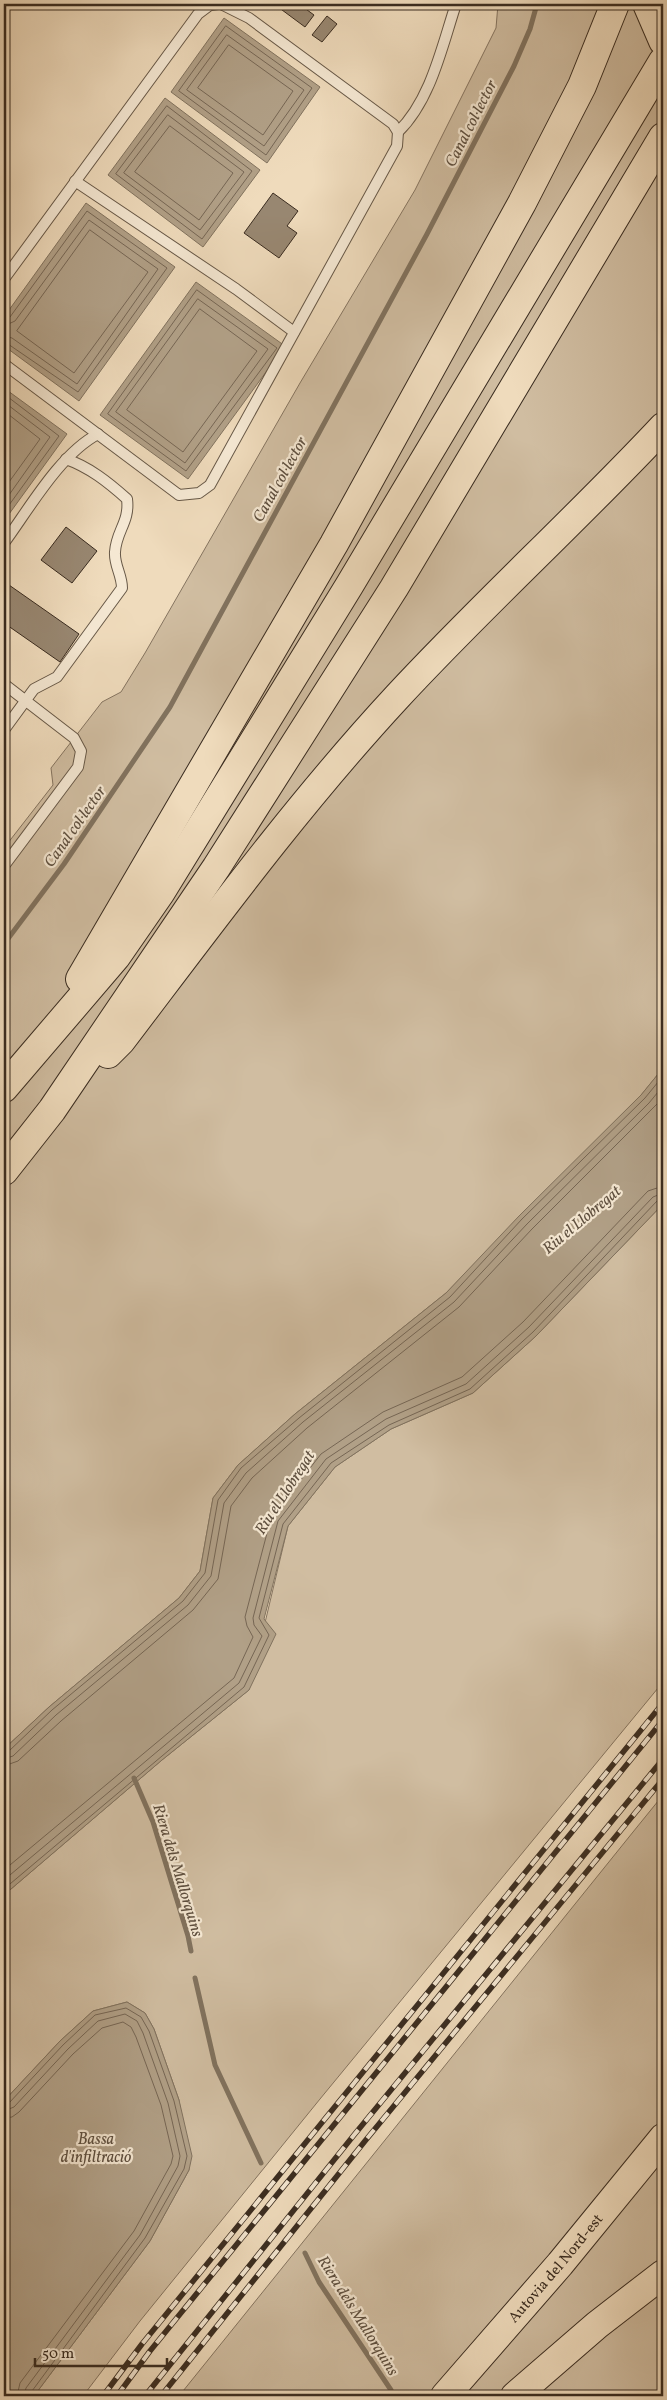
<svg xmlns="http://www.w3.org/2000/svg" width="667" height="2400" font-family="Vollkorn,serif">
  <rect width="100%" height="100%" fill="#efdbbc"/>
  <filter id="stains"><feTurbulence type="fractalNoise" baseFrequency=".004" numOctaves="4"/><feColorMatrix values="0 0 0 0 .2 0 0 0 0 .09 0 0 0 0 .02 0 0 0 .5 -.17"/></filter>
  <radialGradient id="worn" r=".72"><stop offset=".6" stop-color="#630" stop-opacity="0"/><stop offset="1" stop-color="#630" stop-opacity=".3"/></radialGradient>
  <g fill="#d0bda1" stroke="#857460">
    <path d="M 498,4 L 663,4 L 663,1068 L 642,1094 L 446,1293 L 295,1414 L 238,1465 L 213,1498 L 200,1571 L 179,1598 L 49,1707 L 4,1749 L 4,848 L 53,785 L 51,768 L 102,702 L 121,692 L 145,653 L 300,383 L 415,190 L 496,28 Z"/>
    <path d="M 663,1204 L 663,1682 L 320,2099 L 140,2321 L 83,2396 L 34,2396 L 150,2241 L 189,2170 L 179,2100 L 154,2029 L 145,2013 L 127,2002 L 93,2011 L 60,2041 L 4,2101 L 4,1895 L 162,1760 L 249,1690 L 288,1526 L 335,1467 L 391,1429 L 473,1393 L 536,1336 Z"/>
    <path d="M 663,1795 L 663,2396 L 179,2396 L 633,1832 Z"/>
  </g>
  <g fill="#b1a087" stroke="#81725e">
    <path d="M 224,18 L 320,87 L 267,163 L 171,92 Z"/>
    <path d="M 165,98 L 260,170 L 203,247 L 108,175 Z"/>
    <path d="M 86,203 L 175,267 L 79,401 L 4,346 L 4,317 Z"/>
    <path d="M 196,282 L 285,346 L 188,479 L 100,415 Z"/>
    <path d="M 4,388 L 67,434 L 4,521 Z"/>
    <path d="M 663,1068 L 663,1204 L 536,1336 L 473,1393 L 391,1429 L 335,1467 L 288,1526 L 264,1619 L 276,1634 L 249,1690 L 162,1760 L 4,1895 L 4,1749 L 49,1707 L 179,1598 L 200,1571 L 213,1498 L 238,1465 L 295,1414 L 446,1293 L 519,1216 L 641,1095 Z"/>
    <path d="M 127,2002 L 145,2013 L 154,2029 L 179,2100 L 192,2156 L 189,2170 L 150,2241 L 34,2396 L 4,2396 L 4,2101 L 60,2041 L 93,2011 Z"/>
  </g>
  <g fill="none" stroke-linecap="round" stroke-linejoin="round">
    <g stroke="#766654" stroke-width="1">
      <path d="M 226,26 L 312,88 L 266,155 L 179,91 Z"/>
      <path d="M 227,35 L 304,90 L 264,146 L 187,90 Z"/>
      <path d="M 229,45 L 293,91 L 263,135 L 198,88 Z"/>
      <path d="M 167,106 L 252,171 L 202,239 L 116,174 Z"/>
      <path d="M 168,115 L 244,172 L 200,230 L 124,173 Z"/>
      <path d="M 170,126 L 233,173 L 199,220 L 135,172 Z"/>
      <path d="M 90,230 L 148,272 L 74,373 L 17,331 Z"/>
      <path d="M 197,290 L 277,348 L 186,471 L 108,414 Z"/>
      <path d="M 198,299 L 268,349 L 185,463 L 116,412 Z"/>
      <path d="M 200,309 L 257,351 L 183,452 L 127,410 Z"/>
      <path d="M 4,320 L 10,317 L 87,211 L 167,268 L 78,392 L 8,344 L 4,343"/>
      <path d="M 4,326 L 15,321 L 89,220 L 158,269 L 77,384 L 12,338 L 4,336"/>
      <path d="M 4,394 L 59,436 L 4,512"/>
      <path d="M 4,402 L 50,437 L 4,502"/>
      <path d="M 4,411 L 40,439 L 4,489"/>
      <path d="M 4,1752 L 9,1751 L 52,1710 L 183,1601 L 205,1573 L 218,1500 L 241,1468 L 299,1418 L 450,1297 L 522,1219 L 645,1098 L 663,1076"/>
      <path d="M 4,1759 L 13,1756 L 56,1715 L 188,1605 L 211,1576 L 224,1503 L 246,1473 L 303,1422 L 454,1302 L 527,1224 L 649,1103 L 663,1086"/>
      <path d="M 4,1766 L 18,1761 L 61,1721 L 193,1610 L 218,1579 L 231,1506 L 252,1478 L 307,1428 L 459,1307 L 532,1229 L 663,1098"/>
      <path d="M 4,1870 L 234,1678 L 253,1637 L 247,1626 L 245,1617 L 271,1518 L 321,1454 L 383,1412 L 462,1377 L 523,1322 L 648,1191 L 663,1186"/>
      <path d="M 4,1880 L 239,1683 L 262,1636 L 254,1625 L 253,1618 L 278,1521 L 326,1459 L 386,1419 L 466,1384 L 529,1327 L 653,1197 L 663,1193"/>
      <path d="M 4,1889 L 244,1687 L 269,1635 L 259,1618 L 283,1524 L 331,1463 L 389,1425 L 470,1389 L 533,1332 L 657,1201 L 663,1200"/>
      <path d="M 4,2104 L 9,2103 L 63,2045 L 95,2015 L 126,2008 L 141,2017 L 149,2031 L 174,2101 L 187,2156 L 184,2169 L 145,2238 L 32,2391 L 30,2396"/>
      <path d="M 4,2111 L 14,2107 L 68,2049 L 98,2021 L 125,2014 L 137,2021 L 143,2033 L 168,2103 L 180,2156 L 178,2166 L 140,2235 L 26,2388 L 24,2396"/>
      <path d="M 4,2118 L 12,2117 L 19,2112 L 73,2054 L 102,2028 L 123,2022 L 131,2027 L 136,2037 L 161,2105 L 173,2156 L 171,2164 L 134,2231 L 20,2383 L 17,2396"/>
    </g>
    <g stroke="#81725e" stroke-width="5">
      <path d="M 4,944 L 64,864 L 170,707 L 427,234 L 514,66 L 530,29 L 537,4"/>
      <path d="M 134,1778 L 153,1822 L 188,1936 L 191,1951"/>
      <path d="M 195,1978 L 215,2065 L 261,2163"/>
      <path d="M 305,2253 L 319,2282 L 391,2390"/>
    </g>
  </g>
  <g fill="#988771" stroke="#3a2c20">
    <path d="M 274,4 L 299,4 L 314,15 L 305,27 Z"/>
    <path d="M 327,16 L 337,24 L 322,42 L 312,35 Z"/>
    <path d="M 273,193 L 298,211 L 287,226 L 297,233 L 279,258 L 244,233 Z"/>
    <path d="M 66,527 L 97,551 L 72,583 L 41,560 Z"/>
    <path d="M 9,585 L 79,634 L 60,662 L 4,623 L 4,592 Z"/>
  </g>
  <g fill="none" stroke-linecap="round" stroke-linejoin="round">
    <g stroke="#675847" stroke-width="12">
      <g id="lane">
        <path d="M 221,4 L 249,18 L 393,124 L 398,132 C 431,100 442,46 456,4"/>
        <path d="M 75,181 L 236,289 L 294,332"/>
        <path d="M 4,279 L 198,14 L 210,5 L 218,4"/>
        <path d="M 4,364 L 179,495 L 199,493 L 210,485 L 397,146 L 398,132"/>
        <path d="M 4,543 C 29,509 60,454 98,434"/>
        <path d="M 4,684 L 74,738 L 81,751 L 78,767 L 4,866"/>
        <path d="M 4,730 L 34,689 L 57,677 L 122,588 C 122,575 114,565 115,552 C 116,531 130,522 127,499 C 108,482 89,467 66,459"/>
      </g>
    </g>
    <g stroke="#3a2c20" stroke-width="30">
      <g id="highway">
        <path d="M 647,4 L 663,41"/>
        <path d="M 80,979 L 334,544 L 522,203 L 582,86 L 615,4"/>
        <path d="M 108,1054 L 121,1041 C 210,924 297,805 397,697 C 483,604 577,519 663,427"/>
        <path d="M 4,1088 L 116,957 L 161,892 L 349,586 L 663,61"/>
        <path d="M 4,1171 L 52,1110 L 216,868 L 394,588 L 663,137"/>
        <path id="s1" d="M 445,2396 L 560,2264 L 663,2138"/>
        <path d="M 515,2396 L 597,2325 L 663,2274"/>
      </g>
    </g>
    <use href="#lane" stroke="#f5e8d3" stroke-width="10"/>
    <use href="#highway" stroke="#efdbbc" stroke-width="28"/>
    <g stroke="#3a2c20" stroke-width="5.5">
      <g id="rail">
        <path d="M 103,2396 L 142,2344 L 663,1703"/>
        <path d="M 117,2396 L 150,2351 L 663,1720"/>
        <path d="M 145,2396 L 354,2135 L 663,1759"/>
        <path d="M 161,2396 L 365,2141 L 663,1779"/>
      </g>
    </g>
    <use href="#rail" stroke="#f5e8d3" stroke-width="4" stroke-dasharray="11" stroke-linecap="butt"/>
  </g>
  <g text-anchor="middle" stroke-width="4.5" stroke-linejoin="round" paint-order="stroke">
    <g font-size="15" fill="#3a2c20" stroke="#f5e8d3">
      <text dy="5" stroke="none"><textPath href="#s1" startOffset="169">Autovia del Nord-est</textPath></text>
    </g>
    <g font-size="16" font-style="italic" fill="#5e4f3f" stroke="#f5e8d3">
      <text transform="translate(470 123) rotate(-63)" y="6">Canal col·lector</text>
      <text transform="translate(279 479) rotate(-61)" y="6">Canal col·lector</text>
      <text transform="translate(74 826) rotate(-55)" y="6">Canal col·lector</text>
      <text transform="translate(581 1219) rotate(-40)" y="6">Riu el Llobregat</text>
      <text transform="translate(284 1492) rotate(-57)" y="6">Riu el Llobregat</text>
      <text transform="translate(179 1870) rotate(73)" y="6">Riera dels Mallorquins</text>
      <text x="96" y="2144">Bassa<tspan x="96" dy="18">d'infiltració</tspan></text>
      <text transform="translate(359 2315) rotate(58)" y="6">Riera dels Mallorquins</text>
    </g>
  </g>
  <rect width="667" height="2400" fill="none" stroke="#efdbbc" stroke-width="20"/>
  <rect x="5" y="5" width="657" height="2390" fill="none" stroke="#3a2c20" stroke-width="2.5"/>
  <rect x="10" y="10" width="647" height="2380" fill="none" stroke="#3a2c20"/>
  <path d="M35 2358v8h132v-8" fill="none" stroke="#3a2c20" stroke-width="2.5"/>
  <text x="42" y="2358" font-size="15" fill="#3a2c20" stroke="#f5e8d3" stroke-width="4" paint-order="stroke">50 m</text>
  <rect width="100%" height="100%" filter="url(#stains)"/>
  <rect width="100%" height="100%" fill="url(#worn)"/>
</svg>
